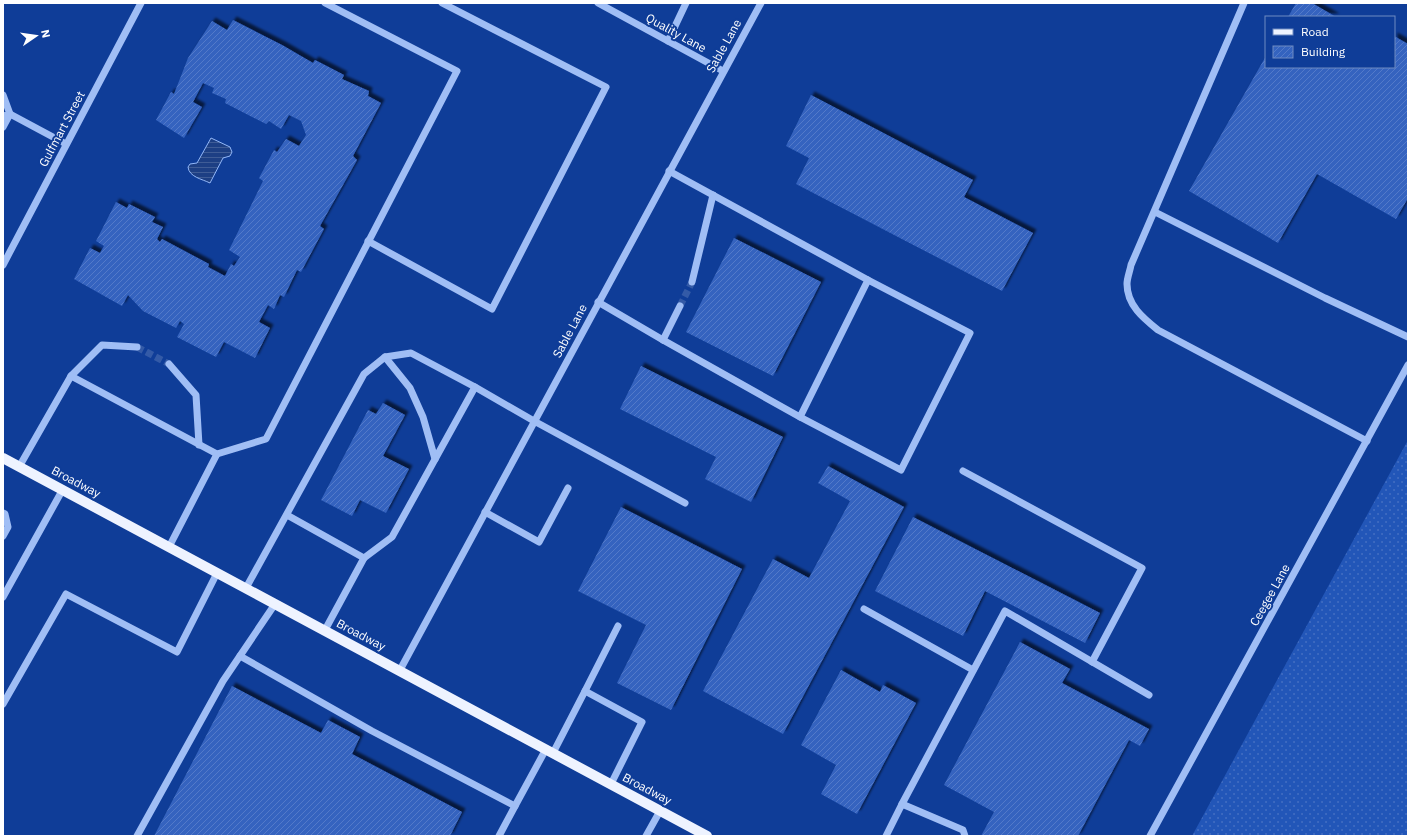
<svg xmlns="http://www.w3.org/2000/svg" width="1411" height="839" font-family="'IBM Plex Sans',sans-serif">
  <defs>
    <pattern id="grass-dots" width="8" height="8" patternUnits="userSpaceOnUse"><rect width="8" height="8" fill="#2256b8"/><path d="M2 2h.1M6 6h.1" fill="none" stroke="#436fc3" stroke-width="1.8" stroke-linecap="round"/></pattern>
    <pattern id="water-rules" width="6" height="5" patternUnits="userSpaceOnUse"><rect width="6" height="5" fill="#1d3f84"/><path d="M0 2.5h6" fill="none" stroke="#3f5c96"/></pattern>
    <pattern id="building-hatch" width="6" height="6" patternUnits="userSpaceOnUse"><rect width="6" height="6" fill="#3463bf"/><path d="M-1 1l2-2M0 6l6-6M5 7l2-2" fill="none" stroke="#527ac9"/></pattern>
    <filter id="shadow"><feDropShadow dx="3.5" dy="-3.5" stdDeviation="1" flood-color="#0009"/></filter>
  </defs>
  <rect width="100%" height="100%" fill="#0f3d98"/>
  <path fill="url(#grass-dots)" d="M 1408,440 L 1408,836 L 1192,836 Z"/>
  <path fill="url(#water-rules)" stroke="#92b7f8" d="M 211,138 L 230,147 L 232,152 L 230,156 L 223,158 L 210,183 C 202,179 189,177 188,167 L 190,164 L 197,163 Z"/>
  <g fill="url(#building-hatch)" filter="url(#shadow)">
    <path d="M 1296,3 L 1312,3 L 1336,17 L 1288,17 Z"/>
    <path d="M 233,20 L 282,45 L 313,63 L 315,60 L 344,75 L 342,79 L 369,91 L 368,96 L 381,103 L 353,156 L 357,160 L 320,226 L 324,229 L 301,272 L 297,270 L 284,297 L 280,295 L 274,309 L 268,305 L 259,322 L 270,328 L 255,358 L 224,342 L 216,357 L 177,337 L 184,324 L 180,321 L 176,328 L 143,311 L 128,295 L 122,306 L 74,279 L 90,248 L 100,253 L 104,246 L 96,241 L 116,202 L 127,208 L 129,204 L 155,217 L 152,222 L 163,227 L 157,239 L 160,242 L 162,239 L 209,264 L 208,267 L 225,276 L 231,264 L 234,266 L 240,257 L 229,250 L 263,181 L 259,178 L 274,150 L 277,152 L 286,139 L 299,146 L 306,135 L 301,121 L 289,115 L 281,129 L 269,121 L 266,124 L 225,103 L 226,99 L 212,93 L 214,88 L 203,83 L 193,102 L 202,107 L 184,138 L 156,120 L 171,92 L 174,94 L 188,58 L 212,21 L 227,30 Z"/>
    <path d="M 1394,36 L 1408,44 L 1408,198 L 1396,219 L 1317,174 L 1278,243 L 1189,191 L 1266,56 L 1266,67 L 1394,67 Z"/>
    <path d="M 811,95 L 973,180 L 964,197 L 1033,233 L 1002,291 L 796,184 L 809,158 L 786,146 Z"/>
    <path d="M 734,238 L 821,282 L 773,376 L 686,332 Z"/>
    <path d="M 641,366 L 783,437 L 751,502 L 705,479 L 716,457 L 620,409 Z"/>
    <path d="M 383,403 L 405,415 L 383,456 L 409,469 L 386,513 L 360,500 L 352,516 L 321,500 L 368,410 L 376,414 Z"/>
    <path d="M 828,466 L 904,507 L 783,734 L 703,691 L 773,559 L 809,578 L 850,501 L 818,483 Z"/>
    <path d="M 621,507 L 742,569 L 671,710 L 617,683 L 646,625 L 578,591 Z"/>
    <path d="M 913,517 L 1100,613 L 1085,643 L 985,591 L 963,636 L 875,591 Z"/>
    <path d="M 1020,642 L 1070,669 L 1062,683 L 1149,729 L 1140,746 L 1129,740 L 1078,836 L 981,836 L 994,812 L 944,785 Z"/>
    <path d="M 841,670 L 880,692 L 883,685 L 916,703 L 857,814 L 821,794 L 836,765 L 801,745 Z"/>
    <path d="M 232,686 L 321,733 L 328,720 L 360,737 L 352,754 L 462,812 L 450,836 L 154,836 Z"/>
  </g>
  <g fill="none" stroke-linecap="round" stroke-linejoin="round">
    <g stroke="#335aa7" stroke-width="7" stroke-dasharray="7 3.5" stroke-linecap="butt">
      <path d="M 680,306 L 692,282"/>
      <path d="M 137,347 L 169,364"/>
    </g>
    <g stroke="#a0bef5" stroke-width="7">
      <path d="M 598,3 L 723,71"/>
      <path d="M 1244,3 L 1131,265 C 1130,271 1127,278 1127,284 C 1127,305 1143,318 1158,330 L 1367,441"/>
      <path d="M 668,41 L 686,3"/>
      <path d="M 3,95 L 10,114 L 3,116"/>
      <path d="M 3,127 L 10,114 L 66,144"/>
      <path d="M 1155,212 L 1325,298 L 1408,337"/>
      <path d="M 368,241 L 492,309 L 606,87 L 442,3"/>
      <path d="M 3,265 L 141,3"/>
      <path d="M 692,282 L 713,195"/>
      <path d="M 598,302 L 663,340 L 800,417 L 868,280 L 669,171"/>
      <path d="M 663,340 L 680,306"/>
      <path d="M 385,357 L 410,388 L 423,417 L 435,459"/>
      <path d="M 169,364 L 196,395 L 199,445"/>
      <path d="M 71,376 L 102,345 L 137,347"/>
      <path d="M 800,417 L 901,470 L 970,333 L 868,280"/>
      <path d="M 19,467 L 71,376 L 217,454"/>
      <path d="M 963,471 L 1142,568 L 1092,662"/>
      <path d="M 485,512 L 539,542 L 568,488"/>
      <path d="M 3,513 L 5,514 L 8,527 L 3,536"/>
      <path d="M 287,515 L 364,558"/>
      <path d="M 169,547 L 217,454 L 266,439 L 457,71 L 325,3"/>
      <path d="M 246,588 L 364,374 L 385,357 L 411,353 L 475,387 L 534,421 L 685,503"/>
      <path d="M 3,597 L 63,489"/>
      <path d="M 864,609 L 973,670"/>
      <path d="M 325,630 L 364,558 L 392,537 L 475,387"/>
      <path d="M 240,656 L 372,731 L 515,806 L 546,749"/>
      <path d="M 400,670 L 761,3"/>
      <path d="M 585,691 L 618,626"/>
      <path d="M 3,704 L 66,594 L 177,652 L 217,573"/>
      <path d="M 553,753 L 585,691 L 642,722 L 611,784"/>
      <path d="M 902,804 L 1005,611 L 1149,695"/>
      <path d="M 137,836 L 223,681 L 275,604"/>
      <path d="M 499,836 L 515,806"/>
      <path d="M 646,836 L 660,811"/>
      <path d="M 886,836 L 902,804 L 963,830 L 965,836"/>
      <path d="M 1150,836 L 1408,365"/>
    </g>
    <path stroke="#eef3ff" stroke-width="10" d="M 3,458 L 707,836"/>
  </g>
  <g text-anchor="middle" stroke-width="4" stroke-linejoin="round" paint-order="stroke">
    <g font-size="12" fill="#fff" stroke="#0f3d98">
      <text transform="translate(676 33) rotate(29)" y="4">Quality Lane</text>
      <text transform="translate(724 46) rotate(-61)" y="4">Sable Lane</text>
      <text transform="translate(62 129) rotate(-62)" y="4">Gulfmart Street</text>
      <text transform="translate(570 331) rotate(-62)" y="4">Sable Lane</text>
      <text transform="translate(76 482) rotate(28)" y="4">Broadway</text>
      <text transform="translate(1270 595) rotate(-61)" y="4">Ceegee Lane</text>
      <text transform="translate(361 635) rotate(28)" y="4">Broadway</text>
      <text transform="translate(647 789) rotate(28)" y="4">Broadway</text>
    </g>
  </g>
  <rect width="1411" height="839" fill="none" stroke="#ffffff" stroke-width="8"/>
  <rect x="1265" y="16" width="130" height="52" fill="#0f3d98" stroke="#6f8bc1"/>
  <rect x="1273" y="29" width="20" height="6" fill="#eef3ff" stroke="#6f8bc1"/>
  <text x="1301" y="36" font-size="12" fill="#ffffff">Road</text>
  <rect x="1273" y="46" width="20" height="12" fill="url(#building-hatch)" stroke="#6f8bc1"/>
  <text x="1301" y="56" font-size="12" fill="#ffffff">Building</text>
  <g transform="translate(36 36) rotate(77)" stroke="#0f3d98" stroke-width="3" paint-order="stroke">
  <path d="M0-3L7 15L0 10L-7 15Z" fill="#ffffff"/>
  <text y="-6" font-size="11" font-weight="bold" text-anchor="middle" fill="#ffffff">N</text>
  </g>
</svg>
